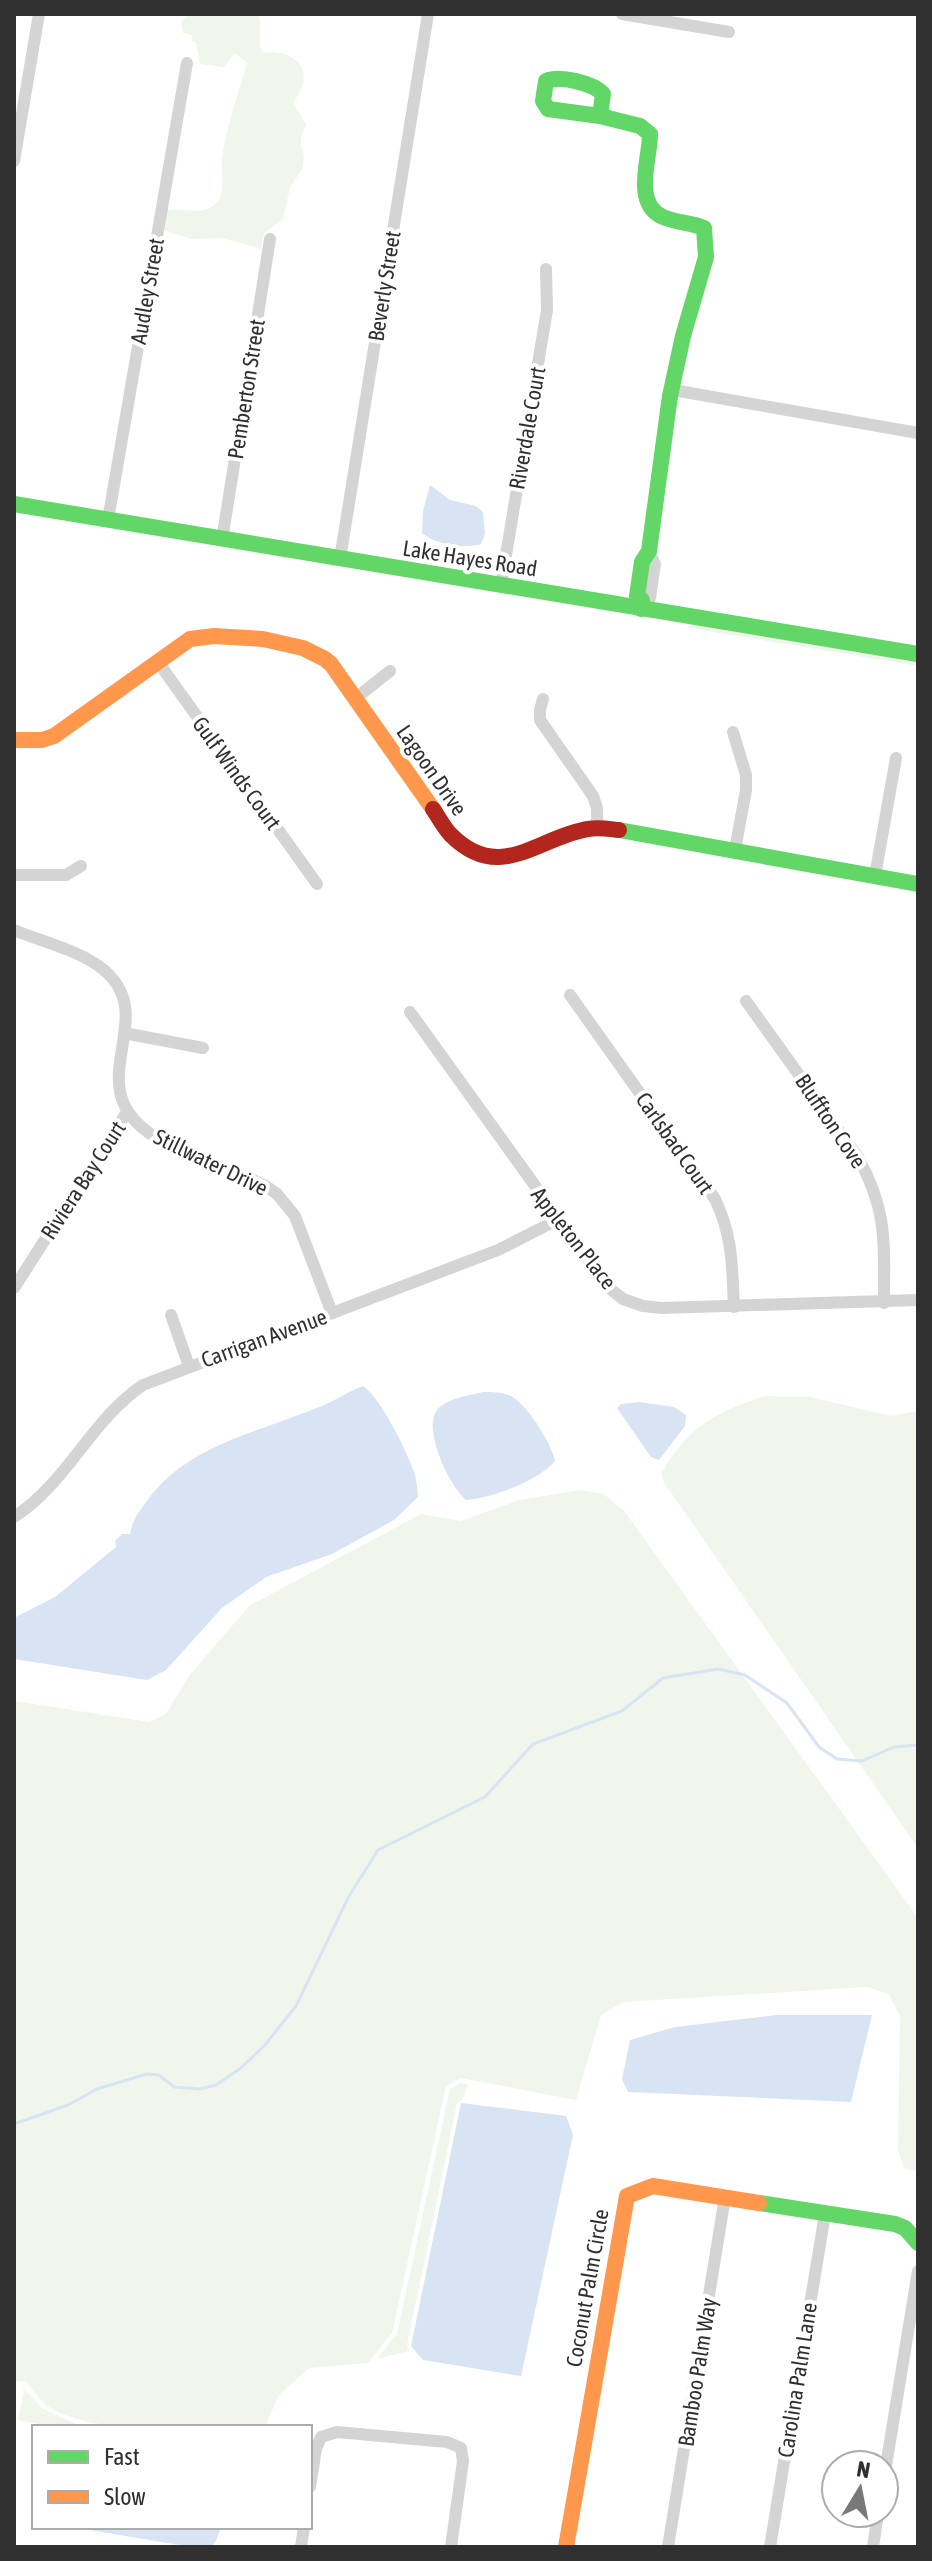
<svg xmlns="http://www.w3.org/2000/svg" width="932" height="2561" font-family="'Asap Condensed',sans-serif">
  <rect width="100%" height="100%" fill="#fff"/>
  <g fill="#f0f6ec">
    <path d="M 190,14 L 258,14 C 263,28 257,40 262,53 C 296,48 318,72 293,102 L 306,125 L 301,136 L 301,146 L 304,156 L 303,168 L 290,187 L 283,219 L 264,233 L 261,249 L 223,238 L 191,239 L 163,230 L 166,211 C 182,206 200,217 214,205 C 228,194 220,174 222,158 C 227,125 238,94 247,63 L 235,53 L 224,67 L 200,64 L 196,43 L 192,41 L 192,35 L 183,33 L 181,22 Z"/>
    <path d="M 690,622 L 918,660 L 918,666 L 689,628 Z"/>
    <path d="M 765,1396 L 810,1397 L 891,1416 L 918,1411 L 918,1848 L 665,1484 L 661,1474 C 689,1426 714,1413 765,1396 Z"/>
    <path d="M 581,1490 L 604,1494 L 624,1511 L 918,1918 L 918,2171 L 904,2169 L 898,2150 L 900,2016 L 889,1994 L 867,1987 L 623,2002 L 601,2015 L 576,2100 L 461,2078 L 446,2086 L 392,2333 L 368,2363 L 309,2368 L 278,2396 L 265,2427 C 207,2427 91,2438 46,2405 C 38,2399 32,2388 26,2381 L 14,2381 L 14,1701 L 149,1722 L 166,1714 L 189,1676 L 249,1606 L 421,1514 L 461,1521 L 519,1500 Z"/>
    <path d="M 461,2083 L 468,2085 L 463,2099 L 457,2103 L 407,2345 L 409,2351 L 377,2359 L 397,2334 L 450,2089 Z"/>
    <path d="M 21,2386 L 43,2409 L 83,2427 L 56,2427 L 18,2420 L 24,2391 Z"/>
  </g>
  <g fill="#d8e4f3">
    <path d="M 430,485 L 450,500 L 476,506 L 483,512 L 485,534 L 481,544 C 465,549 436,545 422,533 L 423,511 Z"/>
    <path d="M 363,1386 C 380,1397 407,1451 414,1472 C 417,1480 417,1489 418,1497 L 394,1520 L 332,1554 L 266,1577 L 222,1608 L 166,1670 L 147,1680 L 14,1659 L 14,1618 L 55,1597 L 116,1547 L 115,1541 L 122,1534 L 130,1534 C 132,1521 139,1511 147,1501 C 187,1444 264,1431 324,1405 C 338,1399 349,1391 363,1386 Z"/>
    <path d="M 483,1392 C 493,1392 506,1392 514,1398 C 529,1408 552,1444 555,1461 C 540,1480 490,1499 466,1500 C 450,1487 422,1429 437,1410 C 447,1398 468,1396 483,1392 Z"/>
    <path d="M 639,1402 L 674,1407 L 686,1415 L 685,1426 L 659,1460 L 651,1457 L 617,1408 L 621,1404 Z"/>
    <path d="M 777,2015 L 872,2015 L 851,2102 L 628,2092 L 622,2079 L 630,2040 L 675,2027 Z"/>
    <path d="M 461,2103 L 566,2116 L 573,2135 L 521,2376 L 423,2360 L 411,2346 Z"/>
    <path d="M 72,2527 L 221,2527 L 216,2541 L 211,2547 L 191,2547 Z"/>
  </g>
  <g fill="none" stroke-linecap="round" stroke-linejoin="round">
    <path stroke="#d8e4f3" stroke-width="3" d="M 14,2124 L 68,2105 L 97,2089 L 147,2074 L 159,2075 L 174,2087 L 200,2089 L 216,2085 L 241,2068 L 265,2045 L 296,2006 L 349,1896 L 378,1850 L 485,1797 L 533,1744 L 622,1711 L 663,1678 L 718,1669 L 745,1675 L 787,1703 L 819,1747 L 837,1759 L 862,1761 L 894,1747 L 918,1745"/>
    <g stroke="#d4d4d4" stroke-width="12">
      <path d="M 622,14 L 729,32"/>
      <path d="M 14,161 L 39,14"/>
      <path d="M 673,390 L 918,433"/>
      <path d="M 108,520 L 187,63"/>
      <path d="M 222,540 L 270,239"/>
      <path d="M 340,559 L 428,14"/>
      <path d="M 501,585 L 547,310 L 546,269"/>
      <path d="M 642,600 L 650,598 L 655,564 L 649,551"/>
      <path d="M 158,662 L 317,884"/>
      <path d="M 356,698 L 390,671"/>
      <path d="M 543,699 L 540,710 L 540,720 L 593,796 L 597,808 L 597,828"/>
      <path d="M 733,732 L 746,775 L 746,790 L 735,850"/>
      <path d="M 14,875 L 66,875 L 81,866"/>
      <path d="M 875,876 L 896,758"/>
      <path d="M 14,930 C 42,942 80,950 104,970 C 163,1020 74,1086 155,1137 L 264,1185 L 277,1194 L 295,1216 L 332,1313"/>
      <path d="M 570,995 L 715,1199 C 733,1237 732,1266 734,1307"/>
      <path d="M 746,1001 L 858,1157 C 888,1212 884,1242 884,1303"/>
      <path d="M 410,1012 L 608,1287 L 623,1299 L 643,1306 L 662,1308 L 918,1300"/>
      <path d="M 124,1033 L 203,1048"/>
      <path d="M 14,1288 L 127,1112"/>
      <path d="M 171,1315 L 189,1366"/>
      <path d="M 14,1517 C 67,1483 91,1420 143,1385 L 498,1250 L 557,1220"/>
      <path d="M 884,2478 L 918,2271"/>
      <path d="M 310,2487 L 316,2449 L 321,2437 L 337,2432 L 447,2442 L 461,2448 L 463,2461 L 451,2547"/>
      <path d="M 301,2547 L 304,2527"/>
      <path d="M 668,2547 L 725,2197"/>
      <path d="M 770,2547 L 825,2214"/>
      <path d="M 873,2547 L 878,2513"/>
    </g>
    <g stroke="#63d668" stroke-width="16">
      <path d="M 600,116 L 548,109 L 543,101 L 546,81 C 560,75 593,83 603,94 L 600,116 L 640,126 L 650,134 C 650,159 633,201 661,216 C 674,223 691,222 704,228 L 706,257 L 683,336 L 670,396 L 649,551 L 642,562 L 637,596 L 642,600 L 641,609"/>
      <path d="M 14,504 L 918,654"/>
      <path d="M 619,830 L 918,884"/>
      <path d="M 759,2203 L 895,2224 L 905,2228 L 918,2243"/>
    </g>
    <g stroke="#ff974d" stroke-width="16">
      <path d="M 14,740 L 42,740 L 54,736 L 190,639 L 214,636 L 263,639 L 303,648 L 325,659 L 331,664 L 433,809"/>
      <path d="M 566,2547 L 627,2196 L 653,2186 L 759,2203"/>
    </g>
    <path stroke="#b3261e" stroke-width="16" d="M 433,809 C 439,818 444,828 451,835 C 500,884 538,837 588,829 C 599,827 609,829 619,830"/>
  </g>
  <g text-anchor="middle" stroke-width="8" stroke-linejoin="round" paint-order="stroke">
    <g font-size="22" fill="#303030" stroke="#fff">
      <text transform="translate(384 286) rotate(-81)" y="8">Beverly Street</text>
      <text transform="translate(147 291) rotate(-80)" y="8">Audley Street</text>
      <text transform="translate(246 389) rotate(-81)" y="8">Pemberton Street</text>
      <text transform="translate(527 428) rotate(-80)" y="8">Riverdale Court</text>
      <text transform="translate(470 558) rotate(9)" y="8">Lake Hayes Road</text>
      <text transform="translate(432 770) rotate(55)" y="8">Lagoon Drive</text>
      <text transform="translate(237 773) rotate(54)" y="8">Gulf Winds Court</text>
      <text transform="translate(831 1121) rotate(56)" y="8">Bluffton Cove</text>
      <text transform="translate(675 1143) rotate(55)" y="8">Carlsbad Court</text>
      <text transform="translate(211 1162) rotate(26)" y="8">Stillwater Drive</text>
      <text transform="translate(83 1180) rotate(-57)" y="8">Riviera Bay Court</text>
      <text transform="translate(574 1238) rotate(52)" y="8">Appleton Place</text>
      <text transform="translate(264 1338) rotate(-20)" y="8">Carrigan Avenue</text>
      <text transform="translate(587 2288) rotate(-80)" y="8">Coconut Palm Circle</text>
      <text transform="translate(697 2372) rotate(-81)" y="8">Bamboo Palm Way</text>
      <text transform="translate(797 2380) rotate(-81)" y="8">Carolina Palm Lane</text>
    </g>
  </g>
  <rect width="932" height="2561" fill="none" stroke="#303030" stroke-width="32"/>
  <rect x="32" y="2425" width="280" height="104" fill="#ffffff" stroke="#acacac" stroke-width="2"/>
  <rect x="48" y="2451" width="40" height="12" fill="#63d668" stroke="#acacac" stroke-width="2"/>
  <text x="104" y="2465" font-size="24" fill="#303030">Fast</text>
  <rect x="48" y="2491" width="40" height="12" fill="#ff974d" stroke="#acacac" stroke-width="2"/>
  <text x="104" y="2505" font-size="24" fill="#303030">Slow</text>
  <g transform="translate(860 2489) rotate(10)"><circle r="38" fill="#ffffff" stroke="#acacac" stroke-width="2"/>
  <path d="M0-6L14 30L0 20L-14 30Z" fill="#787878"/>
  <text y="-12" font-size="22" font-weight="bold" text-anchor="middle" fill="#303030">N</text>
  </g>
</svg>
